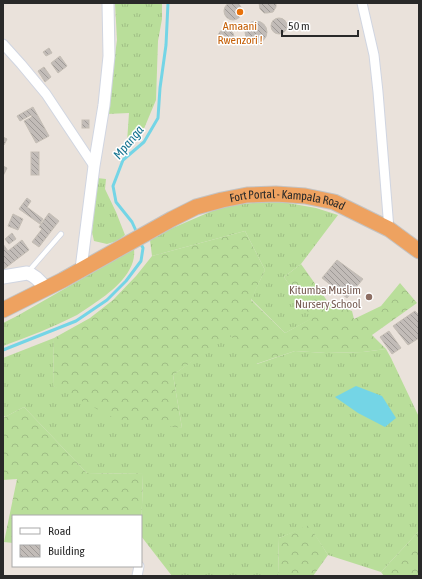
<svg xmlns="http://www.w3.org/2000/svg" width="422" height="579" font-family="'Asap Condensed',sans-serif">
  <defs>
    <pattern id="grass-tufts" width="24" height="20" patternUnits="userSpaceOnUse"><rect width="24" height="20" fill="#b9de9a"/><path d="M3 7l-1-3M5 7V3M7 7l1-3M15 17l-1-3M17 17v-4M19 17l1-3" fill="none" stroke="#9fbe85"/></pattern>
    <pattern id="forest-crowns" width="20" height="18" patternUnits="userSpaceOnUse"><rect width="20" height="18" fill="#b9de9a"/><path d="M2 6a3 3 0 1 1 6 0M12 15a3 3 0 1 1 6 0" fill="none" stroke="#9fbe85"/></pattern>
    <pattern id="building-back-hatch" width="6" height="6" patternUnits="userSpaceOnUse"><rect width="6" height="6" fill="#c2bcb8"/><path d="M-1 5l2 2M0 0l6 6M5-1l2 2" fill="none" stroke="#9e9996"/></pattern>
  </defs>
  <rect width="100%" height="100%" fill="#eae2db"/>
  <g fill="url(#grass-tufts)">
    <path d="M 115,3 L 162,3 L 162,19 L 158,41 L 156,100 L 143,131 L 121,153 L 127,142 L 129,113 L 107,114 L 117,40 Z"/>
    <path d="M 97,178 L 106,179 L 105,189 L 116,212 L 125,235 L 117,241 L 107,244 L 94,241 L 92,232 Z"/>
    <path d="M 277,201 L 316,208 L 338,215 L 301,264 L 284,277 L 313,318 L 285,333 L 251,299 L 265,270 L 245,231 L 152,256 L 150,240 L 168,230 L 226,205 Z"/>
    <path d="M 134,249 C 137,273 110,293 92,305 C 87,308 82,312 77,315 C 53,327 28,337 3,346 L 3,323 L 17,316 Z"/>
    <path d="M 236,329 L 257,364 L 295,351 L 326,353 L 363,352 L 386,349 L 391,358 L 419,417 L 419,531 L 381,572 L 328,555 L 309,526 L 279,538 L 278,576 L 172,576 L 141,536 L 143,474 L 87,473 L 24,407 L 5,417 L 3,414 L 3,358 L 54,338 L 53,386 L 182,428 L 173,375 Z"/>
  </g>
  <g fill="url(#forest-crowns)">
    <path d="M 245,231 L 265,270 L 251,300 L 285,333 L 312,318 L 284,277 L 301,264 L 328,302 L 352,311 L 354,319 L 381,306 L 400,283 L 417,303 L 372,335 L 386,349 L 363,352 L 326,353 L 295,351 L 256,364 L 230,335 L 173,375 L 182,428 L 116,419 L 53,386 L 54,338 L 90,318 L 113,300 L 136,276 L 152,256 Z"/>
    <path d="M 24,407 L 87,473 L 143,474 L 141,536 L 141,516 L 13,516 L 13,543 L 4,542 L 17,479 L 3,480 L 3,418 Z"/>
    <path d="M 309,525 L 328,555 L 313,576 L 278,576 L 279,538 Z"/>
    <path d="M 419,531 L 419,576 L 384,576 L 381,572 Z"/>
  </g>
  <path fill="#74d5e6" d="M 356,386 L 382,396 L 396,418 L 385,427 L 358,413 L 335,397 Z"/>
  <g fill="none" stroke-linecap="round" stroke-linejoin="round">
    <g stroke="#74d5e6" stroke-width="3">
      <path d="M 137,233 L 132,222 L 116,202 L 113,186 L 123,160 L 144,142 L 158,118 L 160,88 L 166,45 L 168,3"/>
      <path d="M 3,350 L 76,321 L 107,300 L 126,281 L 141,261 L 143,248 L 140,242"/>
    </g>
  </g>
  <g fill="url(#building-back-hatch)" stroke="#c5beb5">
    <circle cx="233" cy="11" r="9"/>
    <path d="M 259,3 L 276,3 L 276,7 L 273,12 L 267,13 L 264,13 L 260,9 Z"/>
    <circle cx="279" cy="26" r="8"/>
    <circle cx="256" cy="32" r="11"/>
    <circle cx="226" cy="37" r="8"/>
    <path d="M 49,48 L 52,53 L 46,56 L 43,52 Z"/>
    <path d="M 60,56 L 67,66 L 58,73 L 51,63 Z"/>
    <path d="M 44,67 L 51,77 L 45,82 L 38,71 Z"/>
    <path d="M 33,107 L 49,136 L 36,143 L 24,121 L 32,117 L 31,115 L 20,121 L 17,116 Z"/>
    <rect x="82" y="120" width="7" height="8"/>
    <path d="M 3,137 L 7,139 L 4,145 L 3,145 Z"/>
    <rect x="31" y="152" width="8" height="23"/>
    <path d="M 3,166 L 7,168 L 3,176 Z"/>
    <path d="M 27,198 L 31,201 L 27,207 L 43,219 L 40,224 L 19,209 Z"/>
    <path d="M 49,213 L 59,221 L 39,247 L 32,242 L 42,229 L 39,227 Z"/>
    <path d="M 13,214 L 23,219 L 18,230 L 8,226 Z"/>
    <path d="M 12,233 L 16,239 L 9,244 L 5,239 Z"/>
    <path d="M 22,240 L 29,250 L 4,269 L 3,267 L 3,244 L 8,251 Z"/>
    <path d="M 337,260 L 363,279 L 347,298 L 322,278 Z"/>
    <path d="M 415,311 L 419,315 L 419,338 L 408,345 L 393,326 Z"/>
    <path d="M 389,331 L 401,348 L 392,354 L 380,337 Z"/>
  </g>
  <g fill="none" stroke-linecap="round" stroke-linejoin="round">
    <g stroke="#d0d5e1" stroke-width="6">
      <path id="service" d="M 28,272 L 61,234"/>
    </g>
    <g stroke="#d0d5e1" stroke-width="11">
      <g id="minor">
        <path d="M 362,3 L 374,55 L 378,92 L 389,229"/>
        <path d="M 3,44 L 21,64 L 46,94 L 94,166"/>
        <path d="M 137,576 L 139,566"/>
      </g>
    </g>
    <g stroke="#d0d5e1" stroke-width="13">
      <path id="tertiary" d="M 81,269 L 94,166 L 104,105 L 109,56 L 108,3"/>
    </g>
    <g stroke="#d0d5e1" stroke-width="15">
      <path id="secondary" d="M 3,277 L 27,273 C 35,275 41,282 46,289"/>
    </g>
    <g stroke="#c3c3c3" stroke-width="17">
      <g id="trunk">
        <path id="s1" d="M 3,310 L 63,280 L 172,219 L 196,207 L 222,200 L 247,195 L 276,194 L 305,196 L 334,202 L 389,229 L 419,251"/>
      </g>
    </g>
    <use href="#service" stroke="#fff" stroke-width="4.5"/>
    <use href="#minor" stroke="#fff" stroke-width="9"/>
    <use href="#tertiary" stroke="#fff" stroke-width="11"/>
    <use href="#secondary" stroke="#fff" stroke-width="13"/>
    <use href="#trunk" stroke="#eea260" stroke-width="15"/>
  </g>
  <circle fill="#e8710a" stroke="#fff" stroke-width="1.5" cx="240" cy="12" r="4"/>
  <circle fill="#8d6e63" stroke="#fff" stroke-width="1.5" cx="369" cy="297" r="4"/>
  <g text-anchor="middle" stroke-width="3" stroke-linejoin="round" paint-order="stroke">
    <g font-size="12" fill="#c56008" stroke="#fff">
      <text x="240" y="30">Amaani<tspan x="240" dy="14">Rwenzori !</tspan></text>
    </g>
    <g font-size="12" fill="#292929" stroke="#fff">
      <text dy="4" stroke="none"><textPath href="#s1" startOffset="312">Fort Portal - Kampala Road</textPath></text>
    </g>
    <g font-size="12" fill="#785e54" stroke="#fff" text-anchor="end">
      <text x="361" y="294">Kitumba Muslim<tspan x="361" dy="14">Nursery School</tspan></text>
    </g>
    <g font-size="13" font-style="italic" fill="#157490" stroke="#fff">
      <text transform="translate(128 142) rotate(-50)" y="5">Mpanga</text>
    </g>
  </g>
  <rect width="422" height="579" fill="none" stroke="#292929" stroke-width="8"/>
  <rect x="12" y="515" width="130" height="52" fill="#ffffff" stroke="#a9a9a9"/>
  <rect x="20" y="528" width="20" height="6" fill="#ffffff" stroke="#a9a9a9"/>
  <text x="48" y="535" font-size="12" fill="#292929">Road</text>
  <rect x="20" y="545" width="20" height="12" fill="url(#building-back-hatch)" stroke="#a9a9a9"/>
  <text x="48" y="555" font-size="12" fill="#292929">Building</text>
  <path d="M282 30v6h76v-6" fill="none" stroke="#292929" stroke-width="2"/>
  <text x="288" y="30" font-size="12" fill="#292929" stroke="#ffffff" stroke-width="3" paint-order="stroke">50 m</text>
</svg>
